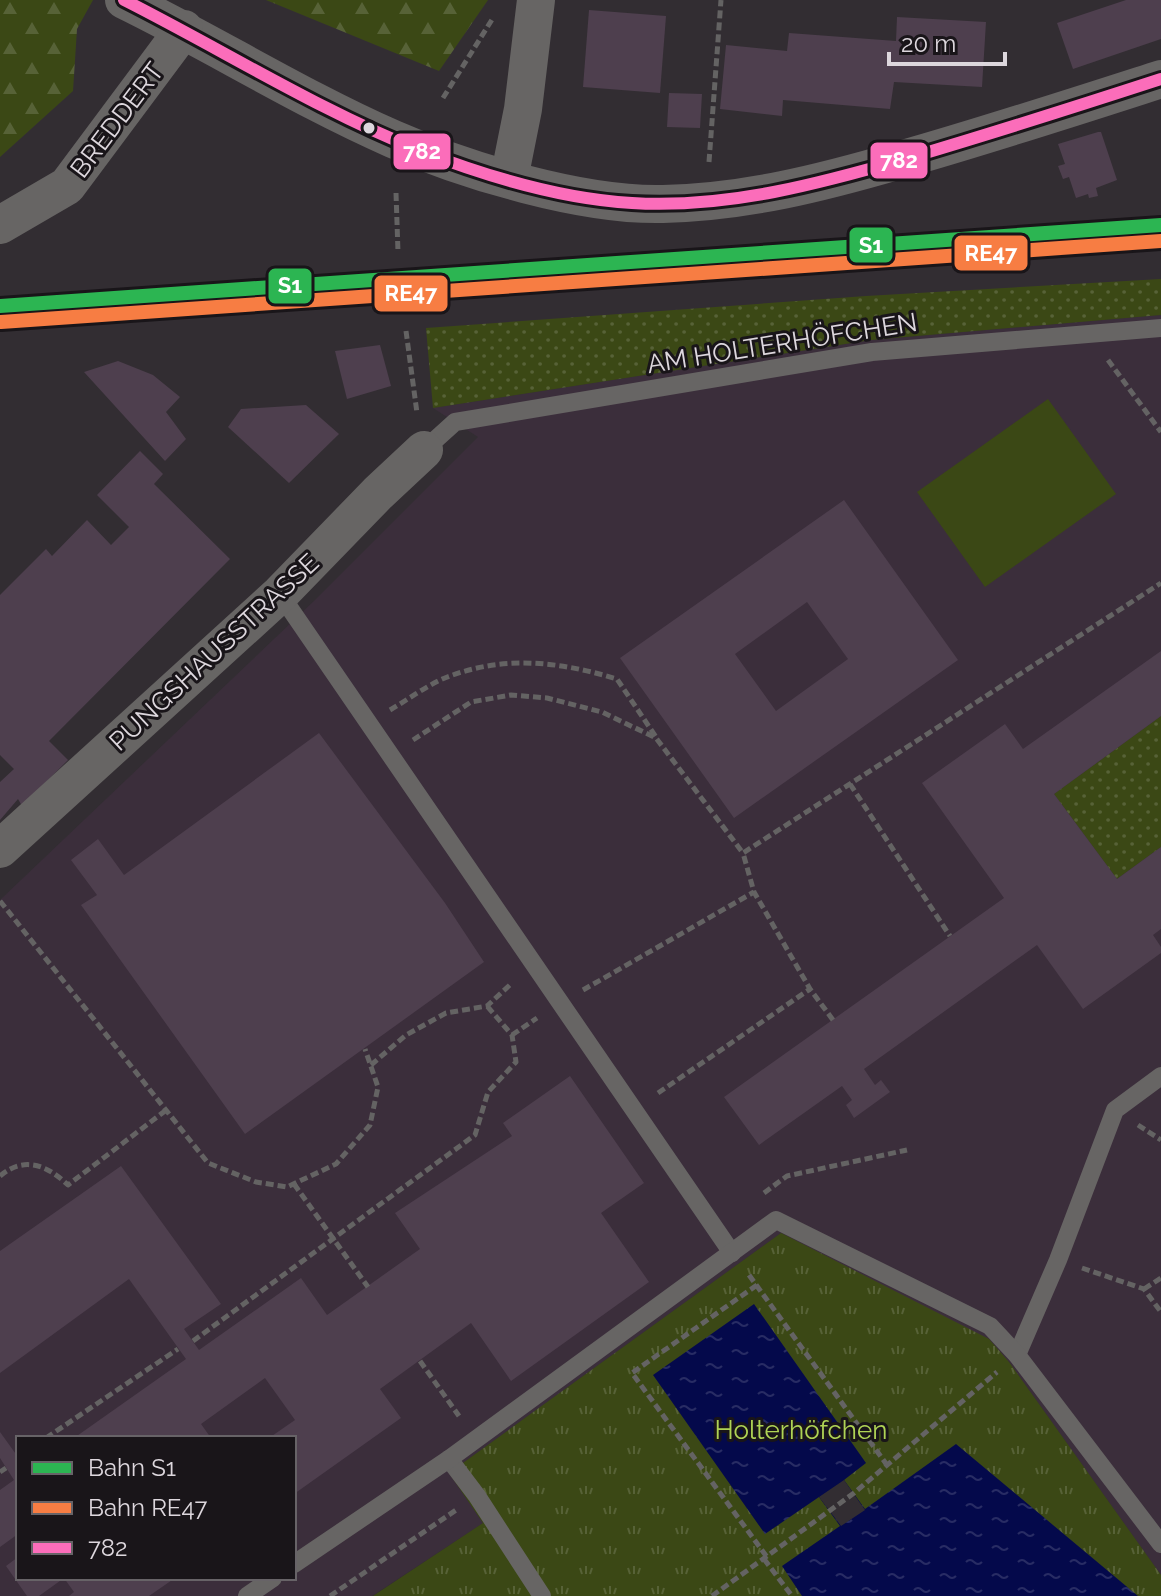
<svg xmlns="http://www.w3.org/2000/svg" width="1161" height="1596" font-family="Raleway,sans-serif">
  <defs>
    <pattern id="grass-tufts" width="24" height="20" patternUnits="userSpaceOnUse" patternTransform="scale(2)"><rect width="24" height="20" fill="#3b4815"/><path d="M3 7l-1-3M5 7V3M7 7l1-3M15 17l-1-3M17 17v-4M19 17l1-3" fill="none" stroke="#576237"/></pattern>
    <pattern id="forest-firs" width="22" height="20" patternUnits="userSpaceOnUse" patternTransform="scale(2)"><rect width="22" height="20" fill="#3b4815"/><path d="M5 1l3.5 6h-7zM16 11l3.5 6h-7z" fill="#576237"/></pattern>
    <pattern id="garden-dots" width="8" height="8" patternUnits="userSpaceOnUse" patternTransform="scale(2)"><rect width="8" height="8" fill="#3b4815"/><path d="M2 2h.1M6 6h.1" fill="none" stroke="#576237" stroke-width="1.8" stroke-linecap="round"/></pattern>
    <pattern id="water-ripples" width="26" height="14" patternUnits="userSpaceOnUse" patternTransform="scale(2)"><rect width="26" height="14" fill="#04094b"/><path d="M2 4q2-2 4 0t4 0M15 11q2-2 4 0t4 0" fill="none" stroke="#282c64"/></pattern>
  </defs>
  <rect width="100%" height="100%" fill="#322d32"/>
  <path fill="#3b2e3b" fill-rule="evenodd" d="M 1161,315 L 1161,1575 L 1009,1362 L 781,1233 L 449,1473 L 483,1523 L 372,1596 L 0,1596 L 0,900 L 315,600 L 478,437 L 433,408 L 871,340 ZM 18,1438 L 294,1438 L 294,1578 L 18,1578 Z"/>
  <path fill="url(#grass-tufts)" d="M 781,1233 L 989,1339 L 1009,1362 L 1161,1575 L 1161,1596 L 373,1596 L 483,1523 L 449,1473 Z"/>
  <g fill="url(#forest-firs)">
    <path d="M 0,0 L 93,0 L 77,29 L 73,91 L 0,157 Z"/>
    <path d="M 266,0 L 488,0 L 439,71 Z"/>
  </g>
  <g fill="url(#garden-dots)">
    <path d="M 1161,279 L 1161,315 L 871,340 L 433,408 L 426,328 L 866,296 Z"/>
    <path d="M 1161,716 L 1161,847 L 1117,879 L 1054,794 Z"/>
  </g>
  <path fill="#3b4815" d="M 1048,399 L 1116,494 L 985,587 L 917,492 Z"/>
  <path fill="url(#water-ripples)" d="M 754,1304 L 866,1463 L 844,1480 L 865,1509 L 956,1444 L 1138,1596 L 802,1596 L 782,1566 L 840,1526 L 819,1497 L 765,1534 L 653,1375 Z"/>
  <path fill="#322d32" d="M 844,1480 L 865,1510 L 841,1526 L 819,1497 Z"/>
  <g fill="#4e3f4e" fill-rule="evenodd">
    <path d="M 1126,0 L 1161,0 L 1161,39 L 1073,69 L 1057,23 Z"/>
    <path d="M 589,10 L 666,16 L 660,93 L 583,87 Z"/>
    <path d="M 897,17 L 986,22 L 982,87 L 894,82 L 890,109 L 783,100 L 782,116 L 720,109 L 726,45 L 787,51 L 789,33 L 896,41 Z"/>
    <path d="M 669,93 L 702,94 L 700,128 L 667,127 Z"/>
    <path d="M 1098,132 L 1101,132 L 1117,180 L 1096,188 L 1098,196 L 1089,198 L 1088,194 L 1076,198 L 1069,177 L 1063,179 L 1058,166 L 1065,164 L 1058,144 Z"/>
    <path d="M 380,345 L 391,386 L 347,399 L 335,351 Z"/>
    <path d="M 118,361 L 153,375 L 180,397 L 166,412 L 186,439 L 165,461 L 84,372 Z"/>
    <path d="M 306,405 L 339,434 L 289,483 L 228,427 L 241,409 Z"/>
    <path d="M 140,451 L 163,474 L 154,484 L 230,559 L 49,741 L 68,760 L 22,806 L 18,799 L 0,820 L 0,782 L 14,769 L 0,755 L 0,595 L 46,549 L 52,556 L 87,520 L 111,545 L 129,527 L 97,495 Z"/>
    <path d="M 844,500 L 958,660 L 734,818 L 620,658 ZM 807,602 L 848,659 L 776,711 L 735,654 Z"/>
    <path d="M 1161,651 L 1161,716 L 1054,794 L 1117,879 L 1161,847 L 1161,929 L 1153,935 L 1161,947 L 1161,953 L 1083,1009 L 1037,945 L 864,1069 L 875,1085 L 881,1080 L 890,1092 L 854,1118 L 846,1105 L 852,1100 L 842,1086 L 759,1145 L 724,1097 L 1004,898 L 922,783 L 1005,724 L 1023,749 Z"/>
    <path d="M 319,733 L 445,903 L 484,962 L 245,1134 L 81,905 L 97,895 L 71,860 L 98,839 L 124,875 Z"/>
    <path d="M 570,1076 L 644,1183 L 601,1213 L 649,1282 L 511,1381 L 471,1323 L 380,1389 L 401,1418 L 294,1494 L 294,1438 L 269,1438 L 295,1420 L 265,1378 L 201,1424 L 211,1438 L 74,1438 L 186,1359 L 129,1279 L 0,1373 L 0,1251 L 121,1166 L 221,1304 L 184,1329 L 199,1350 L 301,1278 L 327,1315 L 420,1249 L 395,1213 L 512,1136 L 503,1123 Z"/>
    <path d="M 0,1432 L 18,1457 L 18,1534 L 0,1547 L 0,1490 L 14,1480 L 0,1458 Z"/>
    <path d="M 18,1557 L 18,1578 L 175,1578 L 149,1596 L 69,1596 L 74,1592 L 64,1578 L 39,1596 L 27,1596 L 6,1566 Z"/>
  </g>
  <g fill="none" stroke-linecap="round" stroke-linejoin="round">
    <g stroke="#646363" stroke-width="5" stroke-dasharray="8 4" stroke-linecap="butt">
      <path d="M 443,98 L 493,18"/>
      <path d="M 709,162 L 721,0"/>
      <path d="M 396,193 L 398,252"/>
      <path d="M 406,331 L 417,413"/>
      <path d="M 1108,360 L 1161,432"/>
      <path d="M 390,710 C 409,699 430,683 450,676 C 507,655 561,662 617,679 L 656,737"/>
      <path d="M 413,740 L 471,702 L 511,695 L 547,698 L 602,712 L 656,738 L 743,853"/>
      <path d="M 850,784 L 950,936"/>
      <path d="M 0,901 L 208,1163 L 256,1182 L 287,1187 L 336,1164 L 370,1125 L 378,1087 L 365,1049"/>
      <path d="M 583,990 L 754,892"/>
      <path d="M 833,1020 L 810,989 L 754,892 L 743,853 L 1161,583"/>
      <path d="M 512,1035 L 537,1018"/>
      <path d="M 371,1065 L 406,1035 L 446,1013 L 487,1006 L 512,983"/>
      <path d="M 658,1093 L 810,989"/>
      <path d="M 1138,1125 L 1161,1140"/>
      <path d="M 0,1176 C 25,1155 48,1166 68,1185 L 165,1111"/>
      <path d="M 294,1184 L 368,1287"/>
      <path d="M 764,1193 L 787,1176 L 907,1150"/>
      <path d="M 1082,1268 L 1144,1289 L 1161,1312"/>
      <path d="M 749,1275 L 887,1465"/>
      <path d="M 757,1285 L 632,1373 L 767,1557"/>
      <path d="M 1144,1289 L 1161,1278"/>
      <path d="M 193,1341 L 475,1135 L 488,1092 L 516,1062 L 512,1035 L 487,1006"/>
      <path d="M 420,1361 L 459,1416"/>
      <path d="M 46,1438 L 178,1349"/>
      <path d="M 0,1472 L 6,1468"/>
      <path d="M 764,1559 L 792,1596"/>
      <path d="M 330,1596 L 456,1510"/>
      <path d="M 712,1596 L 854,1493 L 997,1372"/>
    </g>
    <g stroke="#676564" stroke-width="18">
      <path d="M 424,450 L 455,422 L 872,352 L 1161,328"/>
      <path d="M 280,594 L 732,1253"/>
      <path d="M 1017,1355 L 1058,1260 L 1115,1110 L 1161,1076"/>
      <path d="M 449,1459 L 477,1496 L 542,1596"/>
      <path d="M 294,1564 L 449,1459 L 776,1220 L 990,1326 L 1017,1355 L 1161,1544"/>
      <path d="M 247,1596 L 273,1578"/>
    </g>
    <g stroke="#676564" stroke-width="38">
      <path d="M 124,0 C 214,44 300,98 393,139 C 466,171 583,206 663,204 C 746,202 821,183 900,160 C 988,135 1074,107 1161,79"/>
      <path d="M 509,179 L 523,109 L 536,0"/>
      <path d="M 0,225 L 67,186 L 184,29"/>
      <path d="M 0,849 L 280,594 L 378,493 L 424,450"/>
    </g>
    <g stroke="#191519" stroke-width="18">
      <path id="bus-1" d="M 124,0 C 223,50 318,110 421,151 C 488,177 561,199 632,203 C 727,209 822,183 912,157 C 996,132 1078,106 1161,79"/>
    </g>
    <use href="#bus-1" stroke="#fb6dba" stroke-width="12"/>
    <g stroke="#191519" stroke-width="20">
      <path id="rail-1" d="M 0,306 L 1161,225"/>
    </g>
    <g stroke="#191519" stroke-width="20">
      <path id="rail-2" d="M 1,322 L 1161,241"/>
    </g>
    <use href="#rail-1" stroke="#2cb552" stroke-width="14"/>
    <use href="#rail-2" stroke="#f77d43" stroke-width="14"/>
  </g>
  <circle fill="#ddd7dd" stroke="#191519" stroke-width="3" cx="369" cy="128" r="7"/>
  <g text-anchor="middle" stroke-width="6" stroke-linejoin="round" paint-order="stroke">
    <g font-size="26" fill="#ddd7dd" stroke="#191519">
      <text transform="translate(117 120) rotate(-53)" y="9">BREDDERT</text>
      <text transform="translate(782 343) rotate(-9)" y="9">AM HOLTERHÖFCHEN</text>
      <text transform="translate(214 652) rotate(-43)" y="9">PUNGSHAUSSTRASSE</text>
    </g>
    <g font-size="26" fill="#afd355" stroke="#191519">
      <text x="801" y="1439">Holterhöfchen</text>
    </g>
  </g>
  <g stroke="#191519" stroke-width="3">
    <rect x="392" y="132" width="60" height="39" rx="8" fill="#fb6dba"/>
    <rect x="869" y="141" width="60" height="39" rx="8" fill="#fb6dba"/>
    <rect x="848" y="226" width="46" height="38" rx="8" fill="#2cb552"/>
    <rect x="953" y="234" width="76" height="38" rx="8" fill="#f77d43"/>
    <rect x="267" y="267" width="46" height="38" rx="8" fill="#2cb552"/>
    <rect x="373" y="274" width="76" height="39" rx="8" fill="#f77d43"/>
  </g>
  <g font-size="22" text-anchor="middle" font-weight="bold" fill="#fff">
    <text x="422" y="159">782</text>
    <text x="899" y="168">782</text>
    <text x="871" y="253">S1</text>
    <text x="991" y="261">RE47</text>
    <text x="290" y="293">S1</text>
    <text x="411" y="301">RE47</text>
  </g>
  <rect x="16" y="1436" width="280" height="144" fill="#191519" stroke="#676367" stroke-width="2"/>
  <rect x="32" y="1462" width="40" height="12" fill="#2cb552" stroke="#676367" stroke-width="2"/>
  <text x="88" y="1476" font-size="24" fill="#ddd7dd">Bahn S1</text>
  <rect x="32" y="1502" width="40" height="12" fill="#f77d43" stroke="#676367" stroke-width="2"/>
  <text x="88" y="1516" font-size="24" fill="#ddd7dd">Bahn RE47</text>
  <rect x="32" y="1542" width="40" height="12" fill="#fb6dba" stroke="#676367" stroke-width="2"/>
  <text x="88" y="1556" font-size="24" fill="#ddd7dd">782</text>
  <path d="M889 52v12h116v-12" fill="none" stroke="#ddd7dd" stroke-width="4"/>
  <text x="901" y="52" font-size="24" fill="#ddd7dd" stroke="#191519" stroke-width="6" paint-order="stroke">20 m</text>
</svg>
